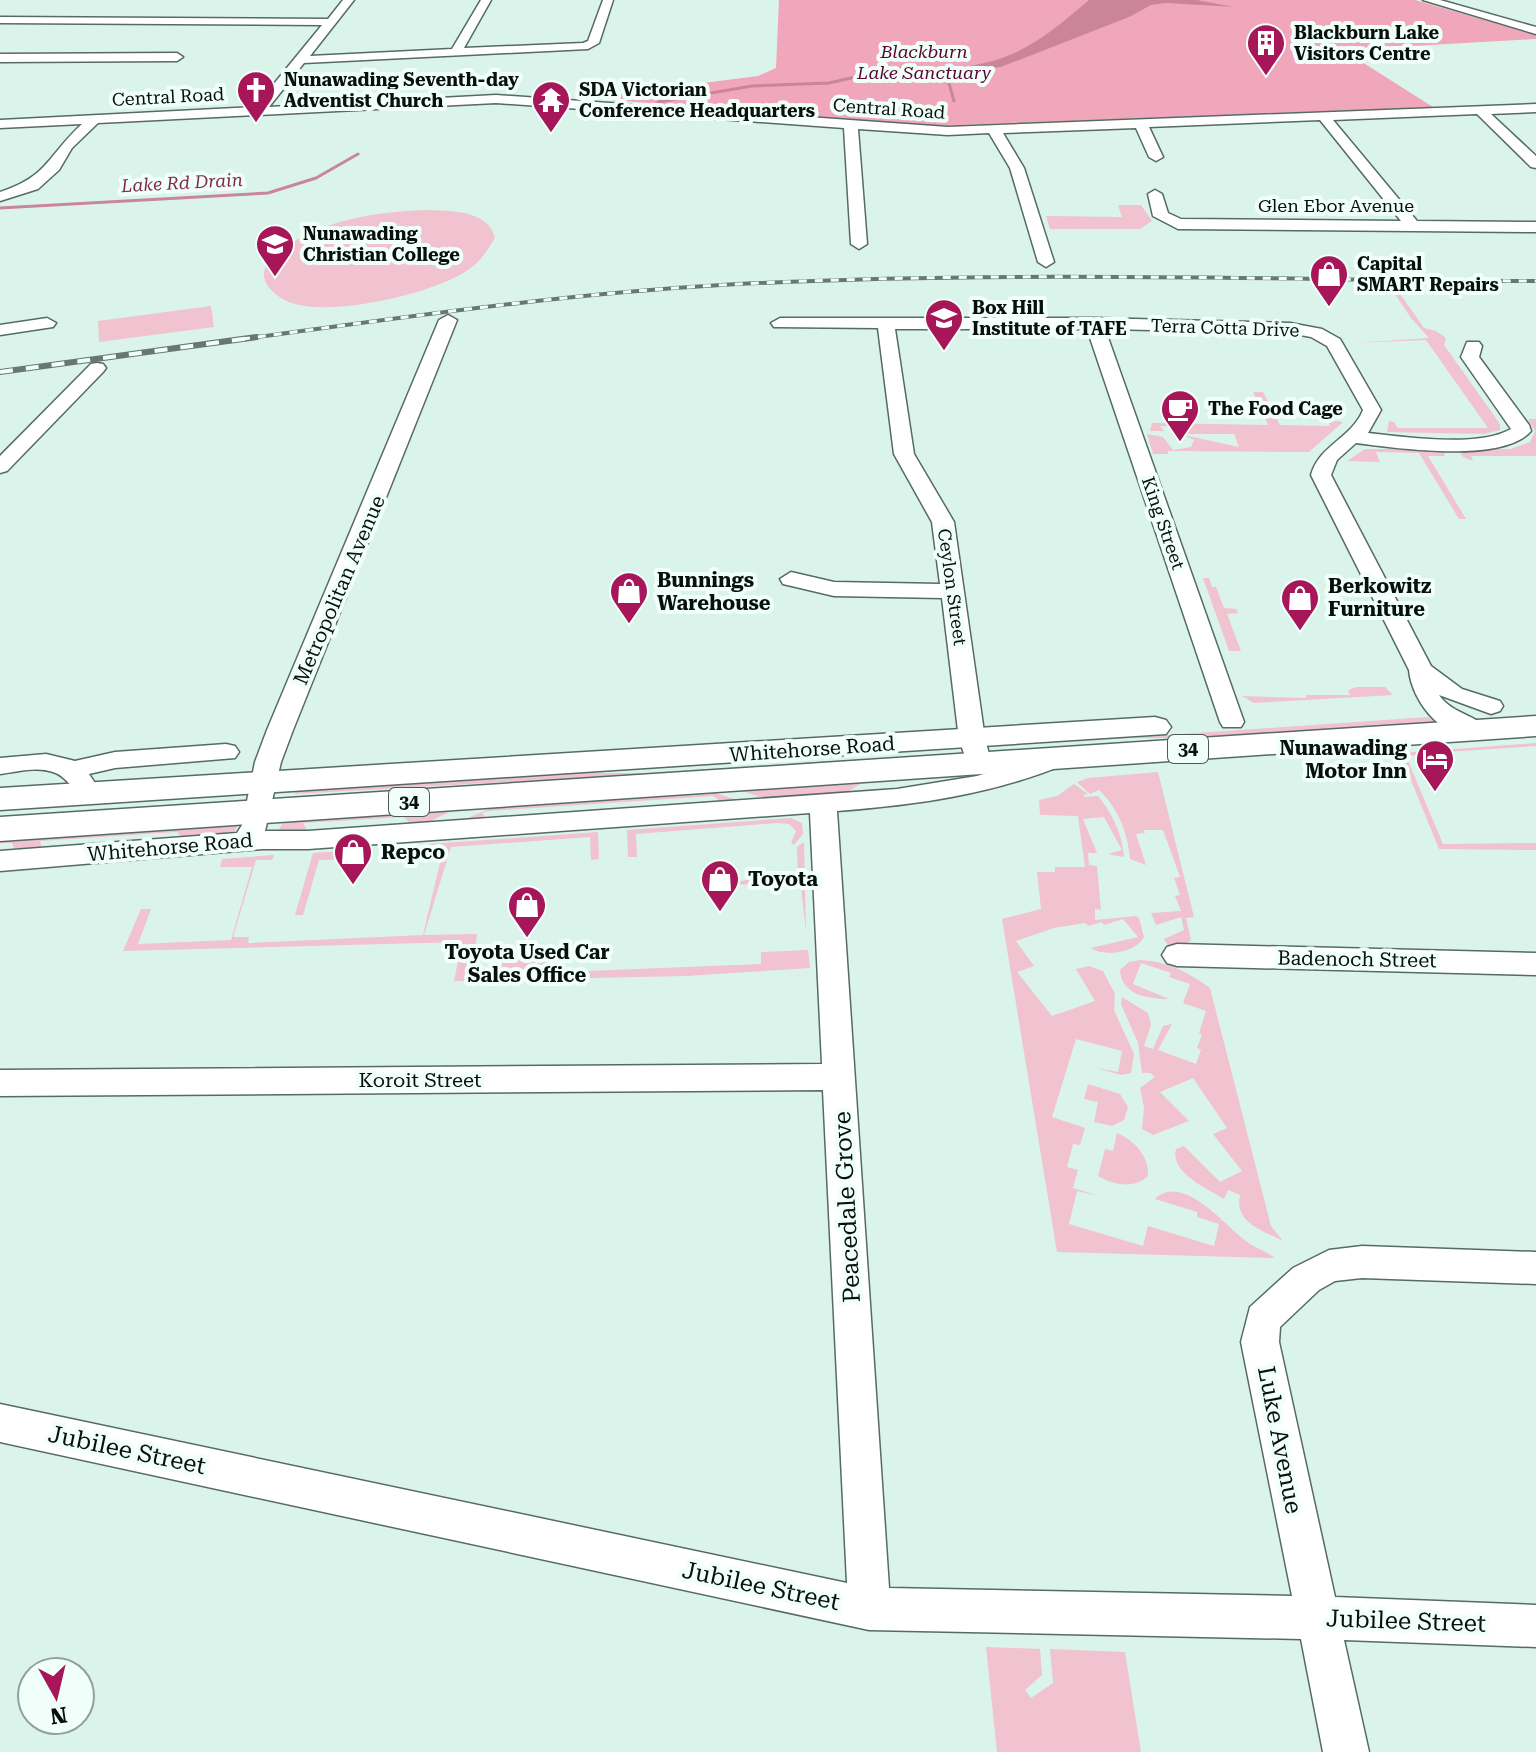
<svg xmlns="http://www.w3.org/2000/svg" width="1536" height="1752" font-family="'Roboto Serif',serif">
  <rect width="100%" height="100%" fill="#dbf4eb"/>
  <g fill="#f1c2cf">
    <path d="M 1118,205 L 1141,205 L 1152,221 L 1140,229 L 1050,229 L 1046,216 L 1122,217 Z"/>
    <path d="M 425,210 C 449,211 488,209 495,238 C 487,251 480,262 468,270 C 433,294 318,322 281,298 C 228,263 313,230 340,222 C 368,214 396,211 425,210 Z"/>
    <path d="M 1391,288 L 1396,288 L 1424,328 L 1436,331 L 1446,338 L 1444,345 L 1500,424 L 1500,430 L 1484,434 L 1387,432 L 1389,421 L 1394,422 L 1398,428 L 1488,428 L 1426,340 L 1354,343 L 1429,338 L 1411,318 Z"/>
    <path d="M 211,306 L 214,327 L 99,342 L 98,321 Z"/>
    <path d="M 1253,392 L 1263,392 L 1280,425 L 1330,426 L 1328,420 L 1343,422 L 1309,452 L 1168,451 L 1168,454 L 1153,454 L 1147,434 L 1163,437 L 1173,450 L 1191,447 L 1194,440 L 1184,435 L 1239,447 L 1234,434 L 1189,434 L 1184,427 L 1160,426 L 1164,431 L 1150,431 L 1152,423 L 1268,425 Z"/>
    <path d="M 1528,419 L 1536,419 L 1536,456 L 1471,456 L 1473,461 L 1463,457 L 1458,449 L 1510,449 L 1530,442 L 1535,431 Z"/>
    <path d="M 1365,449 L 1442,449 L 1445,456 L 1428,456 L 1466,519 L 1459,519 L 1419,453 L 1376,452 L 1380,462 L 1347,461 Z"/>
    <path d="M 1203,578 L 1209,578 L 1212,587 L 1216,587 L 1224,608 L 1236,609 L 1238,613 L 1227,614 L 1241,651 L 1229,651 Z"/>
    <path d="M 1357,687 L 1385,687 L 1393,695 L 1254,703 L 1242,696 L 1306,698 L 1306,695 L 1350,695 L 1348,690 Z"/>
    <path d="M 1428,717 L 1439,723 L 1210,738 L 1132,738 L 995,747 Z"/>
    <path d="M 1536,743 L 1536,746 L 1446,752 L 1452,770 L 1447,770 L 1440,753 L 1406,756 L 1443,844 L 1536,843 L 1536,850 L 1439,849 L 1400,753 Z"/>
    <path d="M 833,761 L 841,763 L 295,794 L 296,790 L 556,773 L 646,773 Z"/>
    <path d="M 1158,772 L 1194,917 L 1186,918 L 1191,940 L 1184,945 L 1168,945 L 1164,939 L 1184,930 L 1181,917 L 1156,925 L 1151,913 L 1181,911 L 1175,896 L 1180,895 L 1174,878 L 1180,877 L 1163,830 L 1144,830 L 1145,833 L 1136,834 L 1146,865 L 1130,859 C 1128,833 1118,808 1099,790 L 1090,794 L 1077,782 L 1088,778 Z"/>
    <path d="M 862,783 L 842,795 L 765,799 L 743,791 Z"/>
    <path d="M 1074,784 L 1088,794 L 1083,795 L 1085,797 L 1098,796 C 1113,814 1122,834 1124,857 L 1108,854 L 1122,850 L 1104,817 L 1083,819 L 1097,853 L 1088,853 L 1089,865 L 1097,866 L 1101,910 L 1095,909 L 1095,920 L 1136,916 L 1139,918 L 1144,937 C 1137,952 1104,958 1091,948 L 1138,937 L 1123,919 L 1104,925 L 1102,922 L 1088,926 L 1085,923 L 1054,928 L 1016,941 L 1034,966 L 1017,972 L 1052,1016 L 1095,1001 L 1076,969 L 1089,966 L 1103,971 L 1115,994 L 1114,1010 L 1134,1054 L 1131,1073 L 1121,1075 L 1096,1068 L 1118,1072 L 1122,1051 L 1076,1039 L 1052,1117 L 1085,1128 L 1080,1145 L 1073,1144 L 1067,1167 L 1078,1170 L 1073,1188 L 1099,1196 L 1077,1191 L 1069,1224 L 1143,1246 L 1148,1226 L 1214,1246 L 1219,1224 L 1197,1217 L 1197,1212 L 1155,1199 C 1183,1172 1225,1226 1246,1241 C 1255,1248 1266,1251 1275,1258 L 1057,1252 L 1002,919 L 1041,909 L 1037,872 L 1055,872 L 1055,867 L 1085,867 L 1078,816 L 1040,815 L 1039,800 L 1057,796 Z"/>
    <path d="M 713,792 L 752,805 L 729,807 L 713,796 L 489,811 L 482,813 L 490,823 L 449,826 L 498,805 Z"/>
    <path d="M 454,810 L 415,828 L 404,817 L 303,823 L 309,834 L 276,834 L 285,820 Z"/>
    <path d="M 791,818 L 802,823 L 803,834 L 794,845 L 791,843 L 796,831 L 789,824 L 778,823 L 636,834 L 637,857 L 628,857 L 627,830 Z"/>
    <path d="M 238,824 L 235,831 L 186,842 L 177,832 L 40,841 L 42,850 L 16,853 L 12,843 L 0,843 L 0,839 Z"/>
    <path d="M 598,832 L 599,859 L 591,860 L 590,837 L 451,847 L 424,935 L 477,934 L 473,968 L 501,967 L 503,961 L 562,959 L 562,972 L 761,964 L 761,952 L 808,950 L 810,968 L 686,976 L 454,981 L 462,942 L 123,951 L 141,909 L 151,909 L 138,944 L 231,940 L 252,867 L 220,867 L 222,859 L 274,855 L 272,860 L 256,860 L 233,937 L 249,937 L 248,943 L 423,935 L 441,858 L 425,857 L 429,844 Z"/>
    <path d="M 804,842 L 806,933 L 801,886 L 730,884 L 746,880 L 798,878 L 797,847 Z"/>
    <path d="M 359,850 L 358,859 L 319,860 L 303,915 L 295,915 L 313,853 Z"/>
    <path d="M 1140,960 C 1169,962 1186,971 1210,988 L 1271,1226 L 1283,1241 C 1262,1230 1234,1223 1240,1195 L 1228,1190 L 1224,1199 C 1207,1188 1170,1173 1176,1149 L 1184,1146 L 1220,1182 L 1242,1171 L 1213,1134 L 1227,1128 L 1193,1078 L 1160,1092 L 1189,1121 L 1153,1135 L 1142,1129 L 1144,1108 L 1140,1088 L 1155,1077 L 1150,1073 L 1142,1073 L 1138,1043 L 1121,1004 L 1122,997 L 1148,1013 L 1151,1025 L 1144,1046 L 1153,1049 L 1163,1026 L 1172,1024 L 1158,1050 L 1196,1064 L 1201,1050 L 1197,1048 L 1202,1035 L 1199,1033 L 1206,1011 L 1183,1003 L 1190,984 L 1169,977 L 1171,973 L 1141,963 L 1133,984 L 1169,999 C 1149,999 1121,995 1120,970 L 1129,962 Z"/>
    <path d="M 1088,1084 L 1120,1094 L 1128,1107 L 1124,1120 L 1112,1126 L 1094,1122 L 1098,1102 L 1084,1099 Z"/>
    <path d="M 1117,1133 C 1135,1141 1149,1156 1148,1176 C 1134,1190 1111,1184 1098,1176 L 1105,1149 L 1113,1151 Z"/>
    <path d="M 986,1647 L 1040,1649 L 1042,1675 L 1025,1690 L 1031,1698 L 1053,1683 L 1050,1649 L 1125,1652 L 1141,1752 L 997,1752 Z"/>
  </g>
  <path fill="#f0a7bc" d="M 779,0 L 1415,0 L 1536,35 L 1536,39 L 1343,50 L 1433,107 L 935,126 L 585,98 L 758,76 L 776,68 Z"/>
  <path fill="#cb8599" d="M 1089,0 L 1197,0 L 1234,7 L 1166,3 L 1151,5 L 1129,17 L 1001,67 L 946,73 L 882,71 C 899,63 925,68 943,68 C 1010,66 1041,41 1089,0 Z"/>
  <g fill="none" stroke-linecap="round" stroke-linejoin="round">
    <g stroke="#cb8599" stroke-width="3">
      <path d="M 946,73 L 954,101"/>
      <path d="M 658,102 L 752,86 L 829,83 L 882,71"/>
      <path d="M 0,208 L 268,193 L 316,178 L 358,154"/>
    </g>
    <g stroke="#556b63" stroke-width="3">
      <g id="minor">
        <path d="M 343,0 L 354,0 L 310,56 L 452,49 L 481,0 L 491,0 L 464,48 L 583,43 L 588,41 L 603,0 L 613,0 L 599,43 L 588,49 L 304,63 L 269,107 L 496,95 L 948,127 L 1536,104 L 1536,112 L 1491,114 L 1536,156 L 1536,168 L 1531,167 L 1477,114 L 1333,120 L 1417,221 L 1536,222 L 1536,232 L 1178,229 L 1153,216 L 1148,194 L 1155,190 L 1162,194 L 1168,213 L 1181,219 L 1401,221 L 1320,120 L 1149,127 L 1163,157 L 1156,161 L 1149,157 L 1136,128 L 1003,133 L 1024,168 L 1054,262 L 1046,267 L 1038,262 L 1010,168 L 989,133 L 948,135 L 858,129 L 867,244 L 859,249 L 851,244 L 844,128 L 496,103 L 98,123 L 72,148 L 59,170 L 38,189 L 0,201 L 0,192 C 49,176 47,156 82,124 L 0,128 L 0,120 L 255,107 L 322,25 L 0,23 L 0,17 L 328,19 Z"/>
        <path d="M 1423,0 L 1440,0 L 1536,27 L 1536,34 Z"/>
        <path d="M 0,54 L 177,53 L 183,57 L 177,61 L 0,62 Z"/>
        <path d="M 448,315 L 457,320 L 293,730 L 281,762 L 265,831 L 308,831 L 897,789 L 977,776 L 1054,751 L 1063,753 L 1067,759 L 1063,765 C 990,795 915,805 837,811 L 889,1588 L 1292,1596 L 1241,1342 L 1250,1307 L 1293,1268 L 1329,1250 L 1362,1246 L 1536,1252 L 1536,1284 L 1362,1278 L 1335,1281 L 1319,1290 L 1280,1327 L 1279,1342 L 1335,1597 L 1536,1605 L 1536,1647 L 1344,1640 L 1369,1752 L 1323,1752 L 1301,1639 L 869,1630 L 0,1442 L 0,1404 L 847,1583 L 823,1090 L 0,1096 L 0,1070 L 822,1064 L 810,813 L 308,849 L 262,849 L 0,871 L 0,851 L 237,833 L 242,825 L 255,762 L 267,730 L 439,320 Z"/>
        <path d="M 47,318 L 56,323 L 53,327 L 0,335 L 0,325 Z"/>
        <path d="M 780,318 L 1094,318 L 1290,323 L 1322,329 L 1340,339 L 1381,410 L 1368,433 C 1406,437 1478,448 1511,429 L 1461,357 L 1467,342 L 1479,342 L 1482,346 L 1479,357 L 1529,425 L 1531,431 C 1503,464 1396,448 1356,443 L 1337,460 L 1331,475 L 1431,666 L 1462,689 L 1500,701 L 1503,706 L 1500,711 L 1491,714 L 1439,695 C 1452,714 1477,715 1488,730 L 1484,736 C 1446,745 1412,703 1409,670 L 1311,475 C 1319,445 1352,438 1363,410 L 1327,346 L 1311,337 L 1290,333 L 1105,329 L 1244,722 L 1241,727 L 1223,727 L 1220,722 L 1087,329 L 895,329 L 914,454 L 954,522 L 985,739 L 992,765 L 988,771 L 979,773 L 970,771 L 959,739 L 942,598 L 834,596 L 783,584 L 780,579 L 791,572 L 834,582 L 940,584 L 932,522 L 894,454 L 878,328 L 774,327 L 771,323 Z"/>
        <path d="M 97,363 L 103,364 L 106,368 L 103,372 L 7,471 L 0,473 L 0,456 L 91,364 Z"/>
        <path d="M 226,744 L 235,746 L 239,752 L 235,758 L 115,768 L 89,774 L 95,783 L 91,789 C 70,795 70,777 53,772 C 37,766 16,772 0,774 L 0,758 L 46,754 L 75,761 L 115,752 Z"/>
        <path d="M 1177,944 L 1536,953 L 1536,975 L 1177,966 L 1167,963 L 1162,955 L 1167,947 Z"/>
      </g>
    </g>
    <g stroke="#556b63" stroke-width="3">
      <g id="major">
        <path d="M 1536,716 L 1536,736 L 0,841 L 0,817 Z"/>
        <path d="M 1155,717 L 1166,720 L 1171,727 L 1166,734 L 0,810 L 0,788 Z"/>
      </g>
    </g>
    <use href="#minor" fill="#fff" fill-rule="evenodd"/>
    <use href="#major" fill="#fff" fill-rule="evenodd"/>
    <g stroke="#677771" stroke-width="4">
      <path id="rail-far1" d="M 242,339 C 401,318 561,294 721,285 C 992,270 1265,280 1536,281"/>
    </g>
    <g stroke="#677771" stroke-width="6">
      <path id="rail" d="M 0,372 L 257,337"/>
    </g>
    <use href="#rail-far1" stroke="#f0fff9" stroke-width="3" stroke-dasharray="8" stroke-linecap="butt"/>
    <use href="#rail" stroke="#f0fff9" stroke-width="4" stroke-dasharray="13" stroke-linecap="butt"/>
  </g>
  <defs>
    <g id="building-pin" transform="scale(2)"><path d="M0 17L-7.5 6A9.5 9.5 0 1 1 7.5 6Z" fill="#a61658" stroke="#f0fff9"/><path d="M-4-6H4V6H1V3H-1V6H-4ZM-2.5-4.3h1.7v1.8h-1.7ZM.8-4.3h1.7v1.8H.8ZM-2.5-1h1.7V.8h-1.7ZM.8-1h1.7V.8H.8Z" fill="#fff"/></g>
    <g id="church-pin" transform="scale(2)"><path d="M0 17L-7.5 6A9.5 9.5 0 1 1 7.5 6Z" fill="#a61658" stroke="#f0fff9"/><path d="M-1.2-6h2.4v3.5h3.3v2.4h-3.3V6h-2.4V-.1h-3.3v-2.4h3.3Z" fill="#fff"/></g>
    <g id="temple-pin" transform="scale(2)"><path d="M0 17L-7.5 6A9.5 9.5 0 1 1 7.5 6Z" fill="#a61658" stroke="#f0fff9"/><path d="M0-6L5-2H3V0L6.5 2.5H4V6H1.5V3h-3V6H-4V2.5H-6.5L-3 0V-2H-5Z" fill="#fff"/></g>
    <g id="school-pin" transform="scale(2)"><path d="M0 17L-7.5 6A9.5 9.5 0 1 1 7.5 6Z" fill="#a61658" stroke="#f0fff9"/><path d="M0-5L7-2L0 1L-7-2ZM-4 1L0 2.5L4 1V4Q0 6-4 4Z" fill="#fff"/></g>
    <g id="shop-pin" transform="scale(2)"><path d="M0 17L-7.5 6A9.5 9.5 0 1 1 7.5 6Z" fill="#a61658" stroke="#f0fff9"/><path d="M-5-2.5h2.3a2.7 3.5 0 0 1 5.4 0H5L5.5 6h-11ZM-1.5-2.5h3a1.5 2.3 0 0 0-3 0Z" fill="#fff"/></g>
    <g id="university-pin" transform="scale(2)"><path d="M0 17L-7.5 6A9.5 9.5 0 1 1 7.5 6Z" fill="#a61658" stroke="#f0fff9"/><path d="M0-5L7-2L0 1L-7-2ZM-4 1L0 2.5L4 1V4Q0 6-4 4Z" fill="#fff"/></g>
    <g id="cafe-pin" transform="scale(2)"><path d="M0 17L-7.5 6A9.5 9.5 0 1 1 7.5 6Z" fill="#a61658" stroke="#f0fff9"/><path d="M-5.5-4.5H6V0H3Q3 3.5 0 3.5H-2.5Q-5.5 3.5-5.5 0ZM3-3.2v2h1.7v-2ZM-6 4.5H4V6H-6Z" fill="#fff"/></g>
    <g id="hotel-pin" transform="scale(2)"><path d="M0 17L-7.5 6A9.5 9.5 0 1 1 7.5 6Z" fill="#a61658" stroke="#f0fff9"/><path d="M-6-4.5h1.5V1H6V5H4.5V3h-9V5H-6ZM-4 0a1.8 1.8 0 1 1 3.6 0ZM.5 0V-2.5h3Q6-2.5 6 0Z" fill="#fff"/></g>
  </defs>
  <g fill-rule="evenodd">
    <use href="#building-pin" x="1266" y="43"/>
    <use href="#church-pin" x="256" y="90"/>
    <use href="#temple-pin" x="551" y="100"/>
    <use href="#school-pin" x="275" y="244"/>
    <use href="#shop-pin" x="1329" y="274"/>
    <use href="#university-pin" x="944" y="318"/>
    <use href="#cafe-pin" x="1180" y="409"/>
    <use href="#shop-pin" x="629" y="591"/>
    <use href="#shop-pin" x="1300" y="598"/>
    <use href="#hotel-pin" x="1435" y="759"/>
    <use href="#shop-pin" x="353" y="852"/>
    <use href="#shop-pin" x="720" y="879"/>
    <use href="#shop-pin" x="527" y="905"/>
  </g>
  <g text-anchor="middle" stroke-width="8" stroke-linejoin="round" paint-order="stroke">
    <g font-size="18" font-weight="bold" fill="#08100d" stroke="#f0fff9" text-anchor="start">
      <text x="1294" y="39">Blackburn Lake<tspan x="1294" dy="21">Visitors Centre</tspan></text>
      <text x="284" y="86">Nunawading Seventh-day<tspan x="284" dy="21">Adventist Church</tspan></text>
      <text x="579" y="96">SDA Victorian<tspan x="579" dy="21">Conference Headquarters</tspan></text>
      <text x="303" y="240">Nunawading<tspan x="303" dy="21">Christian College</tspan></text>
      <text x="1357" y="270">Capital<tspan x="1357" dy="21">SMART Repairs</tspan></text>
      <text x="972" y="314">Box Hill<tspan x="972" dy="21">Institute of TAFE</tspan></text>
      <text x="1208" y="415">The Food Cage</text>
    </g>
    <g font-size="18" font-style="italic" fill="#5b042d" stroke="#f0fff9">
      <text x="924" y="58">Blackburn<tspan x="924" dy="21">Lake Sanctuary</tspan></text>
    </g>
    <g font-size="18" fill="#08100d" stroke="#f0fff9">
      <text transform="translate(168 97) rotate(-3)" y="6">Central Road</text>
      <text transform="translate(889 109) rotate(4)" y="6">Central Road</text>
      <text x="1336" y="212">Glen Ebor Avenue</text>
      <text transform="translate(1225 328) rotate(2)" y="6">Terra Cotta Drive</text>
      <text transform="translate(1163 523) rotate(71)" y="6">King Street</text>
      <text transform="translate(952 587) rotate(82)" y="6">Ceylon Street</text>
    </g>
    <g font-size="18" font-style="italic" fill="#7f2c4b" stroke="#f0fff9">
      <text transform="translate(182 183) rotate(-3)" y="6">Lake Rd Drain</text>
    </g>
    <g fill="#f0fff9" stroke="#4e5854" stroke-width="2">
      <rect x="1168" y="735" width="40" height="28" rx="6"/>
      <rect x="389" y="788" width="40" height="28" rx="6"/>
    </g>
    <g font-size="18" font-weight="bold" fill="#08100d">
      <text x="1188" y="755">34</text>
      <text x="409" y="808">34</text>
    </g>
    <g font-size="20" font-weight="bold" fill="#08100d" stroke="#f0fff9" text-anchor="start">
      <text x="657" y="587">Bunnings<tspan x="657" dy="23">Warehouse</tspan></text>
      <text x="1328" y="593">Berkowitz<tspan x="1328" dy="23">Furniture</tspan></text>
      <text x="1407" y="755" text-anchor="end">Nunawading<tspan x="1407" dy="23">Motor Inn</tspan></text>
      <text x="381" y="859">Repco</text>
      <text x="748" y="886">Toyota</text>
      <text x="527" y="959" text-anchor="middle">Toyota Used Car<tspan x="527" dy="23">Sales Office</tspan></text>
    </g>
    <g font-size="20" fill="#08100d" stroke="#f0fff9">
      <text transform="translate(339 590) rotate(-67)" y="7">Metropolitan Avenue</text>
      <text transform="translate(812 749) rotate(-4)" y="7">Whitehorse Road</text>
      <text transform="translate(170 847) rotate(-5)" y="7">Whitehorse Road</text>
      <text transform="translate(1357 959) rotate(1)" y="7">Badenoch Street</text>
      <text x="420" y="1087">Koroit Street</text>
    </g>
    <g font-size="24" fill="#08100d" stroke="#f0fff9">
      <text transform="translate(847 1207) rotate(-93)" y="8">Peacedale Grove</text>
      <text transform="translate(1280 1440) rotate(79)" y="8">Luke Avenue</text>
      <text transform="translate(127 1450) rotate(12)" y="8">Jubilee Street</text>
      <text transform="translate(761 1586) rotate(12)" y="8">Jubilee Street</text>
      <text transform="translate(1406 1621) rotate(2)" y="8">Jubilee Street</text>
    </g>
  </g>
  <g transform="translate(56 1696) rotate(172)"><circle r="38" fill="#f0fff9" stroke="#939f9b" stroke-width="2"/>
  <path d="M0-6L14 30L0 20L-14 30Z" fill="#a61658"/>
  <text y="-12" font-size="22" font-weight="bold" text-anchor="middle" fill="#08100d">N</text>
  </g>
</svg>
